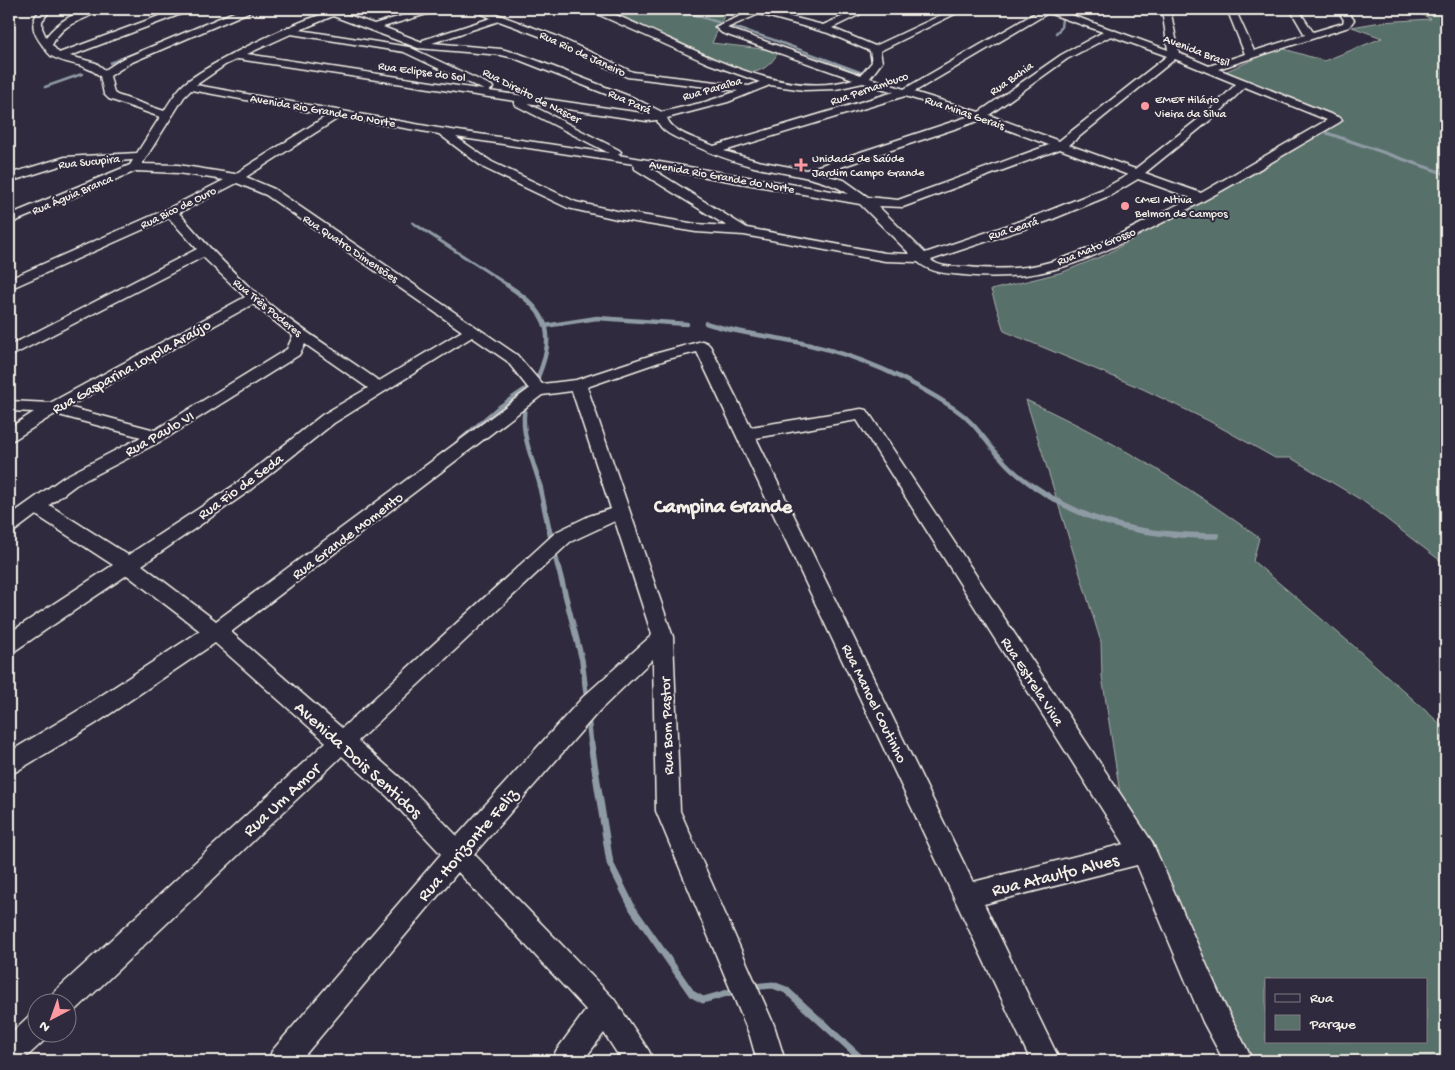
<svg xmlns="http://www.w3.org/2000/svg" width="1455" height="1070" font-family="'Gochi Hand',sans-serif">
  <rect width="100%" height="100%" fill="#2f2a3d"/>
  <filter id="ink" filterUnits="userSpaceOnUse"><feTurbulence type="fractalNoise" baseFrequency=".02" numOctaves="2"/><feDisplacementMap in="SourceGraphic" scale="10" xChannelSelector="R" yChannelSelector="G"/><feConvolveMatrix kernelMatrix="1 2 1 2 8 2 1 2 1" color-interpolation-filters="sRGB"/></filter>
  <g filter="url(#ink)">
    <g fill="#586f6a" stroke="#a6b0a9" fill-rule="evenodd">
      <path d="M 627,9 L 727,9 L 712,43 L 779,51 C 772,64 763,72 748,73 L 616,17 Z"/>
      <path d="M 1411,9 L 1446,9 L 1446,565 L 1363,501 L 1291,458 L 1275,458 L 1209,421 L 1143,389 L 1004,331 L 991,290 L 1063,272 L 1107,254 L 1282,152 L 1340,121 L 1224,72 L 1281,48 L 1324,61 L 1382,38 L 1352,27 L 1381,22 L 1431,19 Z"/>
      <path d="M 1026,400 C 1109,438 1186,484 1259,538 L 1253,561 L 1356,648 L 1446,729 L 1446,1061 L 1253,1061 L 1121,800 L 1102,676 L 1101,642 ZM 1266,979 L 1426,979 L 1426,1041 L 1266,1041 Z"/>
    </g>
    <g fill="none" stroke-linecap="round" stroke-linejoin="round">
      <g stroke="#8f9ba4" stroke-width="2.5">
        <path d="M 676,9 L 771,39 L 865,74"/>
        <path d="M 1429,9 L 1446,14"/>
        <path d="M 1056,33 L 1061,28 L 1062,18"/>
        <path d="M 110,63 L 178,36"/>
        <path d="M 45,87 L 82,74"/>
      </g>
      <g stroke="#8f9ba4" stroke-width="3">
        <path d="M 1327,133 L 1446,174"/>
        <path d="M 413,223 L 509,286"/>
      </g>
      <g stroke="#8f9ba4" stroke-width="4.5">
        <path d="M 507,285 C 552,314 556,336 535,384"/>
        <path d="M 706,323 C 738,334 773,336 806,344 C 860,356 910,379 955,409 C 975,422 986,443 1002,459 C 1012,471 1024,480 1037,489"/>
        <path d="M 545,326 L 597,318 L 687,324"/>
        <path d="M 526,403 C 518,432 534,461 541,489"/>
        <path d="M 457,443 L 498,408 L 533,384"/>
      </g>
      <g stroke="#8f9ba4" stroke-width="5.5">
        <path d="M 540,487 L 552,543"/>
        <path d="M 1035,487 C 1092,527 1149,536 1217,536"/>
        <path d="M 554,551 L 582,660 L 587,701"/>
        <path d="M 588,717 L 591,745"/>
      </g>
      <g stroke="#8f9ba4" stroke-width="7">
        <path d="M 591,744 L 610,863 L 633,909 L 692,994 L 703,1000 L 738,990"/>
        <path d="M 751,987 L 773,985 L 786,990 L 864,1061"/>
      </g>
      <g stroke="#f4f1e8" stroke-width="3">
        <g id="minor">
          <path d="M 42,9 L 51,9 L 42,21 L 42,28 L 46,37 C 58,21 80,8 100,9 C 83,24 66,18 52,45 L 59,53 L 178,9 L 190,9 L 189,11 L 70,56 L 96,63 L 105,70 L 122,59 L 241,9 L 252,9 L 251,11 L 130,63 L 110,76 L 114,93 L 117,95 L 164,111 C 170,102 177,90 184,84 C 208,63 317,9 347,9 L 346,12 L 342,13 L 374,24 L 425,9 L 438,9 L 437,11 L 383,27 L 422,42 L 423,40 L 491,18 L 471,9 L 483,9 L 556,36 L 633,72 L 749,86 L 760,82 L 707,63 L 586,9 C 605,8 625,19 643,27 C 703,53 786,101 853,79 L 722,33 L 715,27 L 750,12 L 749,9 L 769,9 L 768,11 L 823,25 L 860,9 L 871,9 L 832,28 L 875,46 L 954,9 L 965,9 L 880,51 L 882,62 L 870,78 L 904,89 L 1042,9 L 1055,9 L 1168,50 L 1162,9 L 1170,9 L 1179,53 L 1209,66 L 1245,54 L 1227,9 L 1235,9 L 1254,51 L 1305,35 L 1290,9 L 1298,9 L 1313,32 L 1343,23 L 1344,20 L 1337,9 L 1345,9 L 1354,20 L 1349,27 L 1218,69 L 1340,118 L 1342,120 L 1340,122 C 1277,159 1214,197 1148,230 C 1110,249 1068,270 1025,275 C 1005,277 984,277 964,275 C 949,274 930,273 918,262 L 885,261 L 744,235 L 696,232 L 617,219 L 568,208 L 484,168 L 439,134 L 340,117 L 246,177 L 274,189 L 517,355 L 542,384 L 576,380 L 658,353 L 702,341 L 707,343 L 710,346 L 751,427 L 861,409 L 867,410 L 1152,842 L 1223,1002 L 1253,1061 L 1224,1061 L 1203,1022 L 1137,865 L 984,904 L 1060,1061 L 1031,1061 L 697,352 L 668,359 L 587,387 L 673,637 L 680,811 L 774,1025 L 785,1061 L 757,1061 L 750,1036 L 656,811 L 653,659 L 599,711 L 474,854 L 614,999 L 649,1051 L 653,1061 L 622,1061 L 604,1033 L 583,1061 L 552,1061 L 556,1051 L 586,1010 L 458,872 L 300,1061 L 268,1061 L 272,1051 L 441,854 L 388,797 L 342,756 L 74,1012 L 68,1014 L 68,1002 L 50,1002 L 54,992 L 326,742 L 215,643 L 95,724 L 17,771 L 9,774 L 9,752 L 79,710 L 200,631 L 127,575 L 16,650 L 9,652 L 9,633 L 113,565 L 36,515 L 16,530 L 9,532 L 9,516 L 64,477 L 141,437 L 55,414 L 15,439 L 9,441 L 9,428 L 34,412 L 9,411 L 9,401 L 50,403 L 245,297 L 203,257 L 9,357 L 9,346 L 197,249 L 169,218 L 14,287 L 9,288 L 9,279 L 167,209 L 224,180 L 178,173 L 136,171 L 9,224 L 9,215 L 130,165 L 133,160 L 66,164 L 9,182 L 9,174 L 65,157 L 137,153 L 160,117 L 109,99 L 104,94 L 100,76 C 82,62 71,66 53,57 C 49,55 46,50 43,46 C 33,33 28,21 42,9 ZM 1048,13 L 1103,32 L 1061,55 L 979,112 L 914,92 ZM 759,14 L 828,33 L 870,51 L 872,62 L 861,75 L 727,28 ZM 333,16 L 418,48 L 501,55 L 514,58 L 626,102 L 649,114 L 489,91 L 493,88 L 492,86 L 409,47 L 300,30 ZM 499,21 L 550,40 L 627,77 L 738,91 L 705,102 L 662,112 L 634,98 L 520,54 L 501,49 L 432,43 ZM 291,34 L 404,52 L 484,90 L 247,54 ZM 1111,36 L 1167,56 L 1059,141 L 989,115 L 1067,59 ZM 238,59 L 515,101 L 515,105 L 609,153 L 438,128 L 196,85 L 225,65 ZM 1175,59 L 1236,84 L 1211,109 L 1135,169 L 1069,145 ZM 863,83 L 894,92 L 714,146 C 700,140 672,133 667,118 L 728,102 L 770,85 L 804,90 L 836,89 ZM 1245,87 L 1327,120 L 1201,193 L 1145,173 L 1219,113 ZM 191,90 L 328,115 L 235,174 L 178,165 L 142,164 L 184,97 ZM 905,96 L 970,116 L 806,170 L 758,161 L 724,151 ZM 527,103 L 647,121 L 657,120 C 661,132 675,137 686,142 C 708,152 730,161 754,167 C 786,175 821,176 849,194 L 618,155 L 621,152 L 619,150 ZM 981,120 L 1049,145 L 898,200 L 868,197 L 844,180 L 820,174 ZM 456,137 L 634,164 L 635,169 L 727,226 L 696,224 L 617,211 L 576,202 L 492,162 ZM 1060,149 L 1128,175 L 1103,189 L 1038,215 L 925,253 L 878,206 L 903,207 ZM 649,167 L 860,204 L 910,254 L 885,253 L 747,228 ZM 1138,179 L 1191,198 C 1140,223 1082,259 1026,267 C 1008,269 986,269 968,267 C 957,267 940,268 931,260 L 1048,221 L 1111,195 ZM 237,183 L 266,195 L 462,331 L 379,381 C 344,356 307,334 273,307 C 238,279 208,247 179,213 ZM 253,304 L 293,336 L 287,349 L 155,430 L 68,407 ZM 472,337 L 507,361 L 529,389 L 216,621 L 142,565 L 245,494 L 334,423 ZM 305,344 L 368,388 L 322,415 L 233,486 L 128,555 L 49,505 L 76,485 L 163,440 L 299,355 ZM 572,391 L 611,509 L 589,516 L 556,532 L 342,728 L 231,632 L 542,395 ZM 857,420 L 1124,844 L 973,882 L 756,438 ZM 615,521 L 652,635 L 583,697 L 457,836 L 404,781 L 358,741 L 570,542 Z"/>
          <path d="M 38,1013 L 38,1032 L 50,1032 L 48,1037 L 22,1061 L 9,1061 L 9,1035 L 28,1017 Z"/>
        </g>
      </g>
      <use href="#minor" fill="#2f2a3d" fill-rule="evenodd"/>
    </g>
  </g>
  <g fill="#ff9aa2" stroke="#2f2a3d" stroke-width="2">
    <circle cx="1145" cy="106" r="5"/>
    <path d="M798.5 157.5h5v5h5v5h-5v5h-5v-5h-5v-5h5z"/>
    <circle cx="1125" cy="206" r="5"/>
  </g>
  <g text-anchor="middle" stroke-width="4" stroke-linejoin="round" paint-order="stroke">
    <g font-size="12" fill="#f4f1e8" stroke="#2f2a3d">
      <text transform="translate(1197 50) rotate(21)" y="4">Avenida Brasil</text>
      <text transform="translate(583 53) rotate(25)" y="4">Rua Rio de Janeiro</text>
      <text transform="translate(422 71) rotate(8)" y="4">Rua Eclipse do Sol</text>
      <text transform="translate(1011 78) rotate(-35)" y="4">Rua Bahia</text>
      <text transform="translate(712 88) rotate(-16)" y="4">Rua Paraíba</text>
      <text transform="translate(869 88) rotate(-19)" y="4">Rua Pernambuco</text>
      <text transform="translate(532 95) rotate(27)" y="4">Rua Direito de Nascer</text>
      <text transform="translate(630 101) rotate(24)" y="4">Rua Pará</text>
      <text transform="translate(323 110) rotate(10)" y="4">Avenida Rio Grande do Norte</text>
      <text transform="translate(965 112) rotate(19)" y="4">Rua Minas Gerais</text>
      <text transform="translate(89 161) rotate(-6)" y="4">Rua Sucupira</text>
      <text transform="translate(722 176) rotate(10)" y="4">Avenida Rio Grande do Norte</text>
      <text transform="translate(72 194) rotate(-23)" y="4">Rua Águia Branca</text>
      <text transform="translate(178 207) rotate(-26)" y="4">Rua Bico de Ouro</text>
      <text transform="translate(1013 228) rotate(-18)" y="4">Rua Ceará</text>
      <text transform="translate(1096 246) rotate(-22)" y="4">Rua Mato Grosso</text>
      <text transform="translate(351 248) rotate(34)" y="4">Rua Quatro Dimensões</text>
      <text transform="translate(268 307) rotate(39)" y="4">Rua Três Poderes</text>
    </g>
    <g font-size="12" fill="#f4f1e8" stroke="#2f2a3d" text-anchor="start">
      <text x="1155" y="103">EMEF Hilário<tspan x="1155" dy="14">Vieira da Silva</tspan></text>
      <text x="812" y="162">Unidade de Saúde<tspan x="812" dy="14">Jardim Campo Grande</tspan></text>
      <text x="1135" y="203">CMEI Altiva<tspan x="1135" dy="14">Belmon de Campos</tspan></text>
    </g>
    <g font-size="15" fill="#f4f1e8" stroke="#2f2a3d">
      <text transform="translate(131 366) rotate(-29)" y="5">Rua Gasparina Loyola Araújo</text>
      <text transform="translate(159 433) rotate(-30)" y="5">Rua Paulo VI</text>
      <text transform="translate(240 486) rotate(-36)" y="5">Rua Fio de Seda</text>
      <text transform="translate(347 535) rotate(-37)" y="5">Rua Grande Momento</text>
      <text transform="translate(1033 681) rotate(57)" y="5">Rua Estrela Viva</text>
      <text transform="translate(875 703) rotate(64)" y="5">Rua Manoel Coutinho</text>
      <text transform="translate(666 726) rotate(-92)" y="5">Rua Bom Pastor</text>
    </g>
    <g font-size="18" fill="#f4f1e8" stroke="#2f2a3d">
      <text transform="translate(359 759) rotate(42)" y="6">Avenida Dois Sentidos</text>
      <text transform="translate(281 799) rotate(-43)" y="6">Rua Um Amor</text>
      <text transform="translate(467 844) rotate(-49)" y="6">Rua Horizonte Feliz</text>
      <text transform="translate(1055 874) rotate(-14)" y="6">Rua Ataulfo Alves</text>
    </g>
    <g font-size="20" font-weight="bold" fill="#f4f1e8" stroke="#2f2a3d">
      <text x="723" y="512">Campina Grande</text>
    </g>
  </g>
  <rect width="1455" height="1070" fill="none" stroke="#2f2a3d" stroke-width="30"/>
  <rect x="15" y="15" width="1425" height="1040" fill="none" stroke="#f4f1e8" stroke-width="2" filter="url(#ink)"/>
  <rect x="1265" y="978" width="162" height="65" fill="#2f2a3d" stroke="#7e7a81"/>
  <rect x="1275" y="994" width="25" height="8" fill="#2f2a3d" stroke="#7e7a81"/>
  <text x="1310" y="1002" font-size="15" fill="#f4f1e8">Rua</text>
  <rect x="1275" y="1015" width="25" height="15" fill="#586f6a" stroke="#7e7a81"/>
  <text x="1310" y="1028" font-size="15" fill="#f4f1e8">Parque</text>
  <g transform="translate(52 1018) rotate(221)"><circle r="24" fill="#2f2a3d" stroke="#7e7a81"/>
  <path d="M0-4L9 19L0 12L-9 19Z" fill="#ff9aa2"/>
  <text y="-8" font-size="14" font-weight="bold" text-anchor="middle" fill="#f4f1e8">N</text>
  </g>
</svg>
